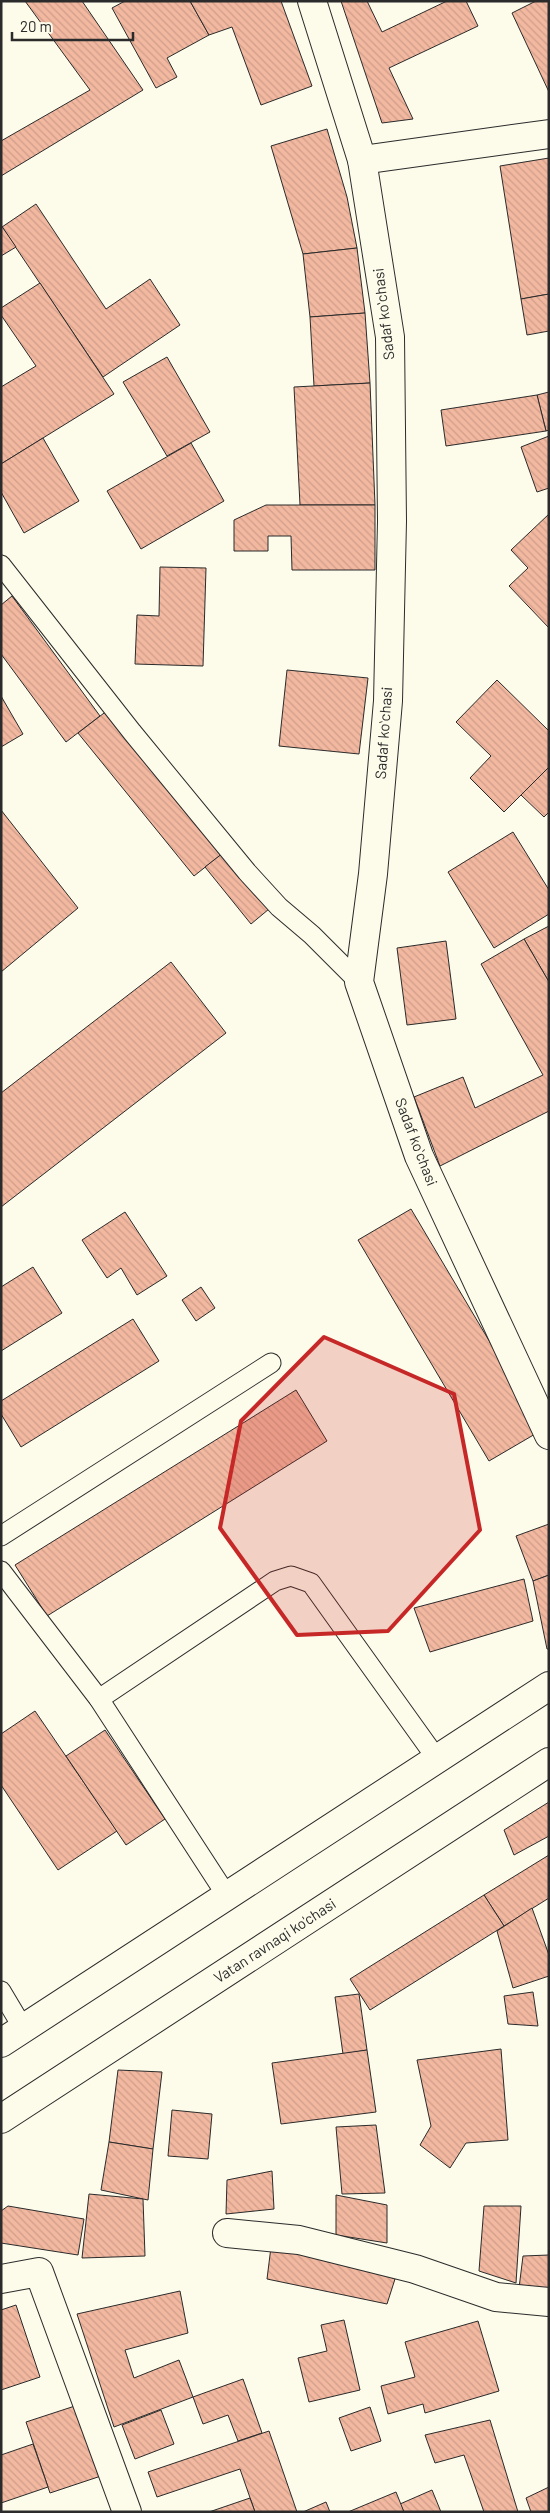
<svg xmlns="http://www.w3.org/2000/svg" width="550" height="2513" font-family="Barlow,sans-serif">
  <defs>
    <pattern id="building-back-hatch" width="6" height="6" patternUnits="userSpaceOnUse" patternTransform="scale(1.25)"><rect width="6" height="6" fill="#f2b8a0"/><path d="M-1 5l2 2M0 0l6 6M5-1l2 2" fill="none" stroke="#d09e8a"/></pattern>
  </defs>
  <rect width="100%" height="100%" fill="#fdfbea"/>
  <g fill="url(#building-back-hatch)" stroke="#2b2b2b">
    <path d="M 25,1 L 82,1 L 143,90 L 1,176 L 1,141 L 90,90 Z"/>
    <path d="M 125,1 L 190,1 L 209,35 L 167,58 L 177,77 L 156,88 L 112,8 Z"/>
    <path d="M 190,1 L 281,1 L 312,86 L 261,105 L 232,27 L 209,35 Z"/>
    <path d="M 341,1 L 367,1 L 382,32 L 447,1 L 466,1 L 478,26 L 389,68 L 413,119 L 382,123 Z"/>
    <path d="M 536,1 L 549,1 L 549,92 L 512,13 Z"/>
    <path d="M 327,129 L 347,197 L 357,248 L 303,254 L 271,146 Z"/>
    <path d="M 549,158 L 549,294 L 521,299 L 500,166 Z"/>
    <path d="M 36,204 L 106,309 L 150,279 L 180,325 L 103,377 L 2,227 Z"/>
    <path d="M 1,225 L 16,247 L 1,256 Z"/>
    <path d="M 357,248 L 365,313 L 310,317 L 303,254 Z"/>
    <path d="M 40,283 L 114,394 L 1,464 L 1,387 L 36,366 L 1,315 L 1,308 Z"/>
    <path d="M 549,294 L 549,331 L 527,335 L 521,299 Z"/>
    <path d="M 365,313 L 370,383 L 314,386 L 310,317 Z"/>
    <path d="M 167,357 L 210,432 L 167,456 L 123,382 Z"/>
    <path d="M 370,383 L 375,505 L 300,505 L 294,387 Z"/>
    <path d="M 549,392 L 549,430 L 546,431 L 537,395 Z"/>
    <path d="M 537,395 L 546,431 L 446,446 L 441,410 Z"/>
    <path d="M 549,436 L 549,488 L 537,492 L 521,447 Z"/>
    <path d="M 43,438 L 79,501 L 24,533 L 1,492 L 1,464 Z"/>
    <path d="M 191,443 L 224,501 L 141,549 L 107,491 Z"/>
    <path d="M 266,505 L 375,505 L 375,570 L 292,570 L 291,536 L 268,536 L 268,551 L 234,551 L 234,520 Z"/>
    <path d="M 549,514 L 549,628 L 509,586 L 528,568 L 511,550 Z"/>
    <path d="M 160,567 L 206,568 L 203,666 L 135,664 L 137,615 L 159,616 Z"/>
    <path d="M 12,596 L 100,716 L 66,742 L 1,654 L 1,605 Z"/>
    <path d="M 287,670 L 368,678 L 359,754 L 279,746 Z"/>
    <path d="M 497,680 L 549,731 L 549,767 L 504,812 L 470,778 L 491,756 L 456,722 Z"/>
    <path d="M 1,696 L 23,734 L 1,747 Z"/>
    <path d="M 108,710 L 223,853 L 194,876 L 78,733 Z"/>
    <path d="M 549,767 L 549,812 L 544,817 L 521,795 Z"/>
    <path d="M 1,810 L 78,908 L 1,972 Z"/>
    <path d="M 513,832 L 549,890 L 549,914 L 494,948 L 448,872 Z"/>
    <path d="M 223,853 L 269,909 L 251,924 L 205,867 Z"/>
    <path d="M 549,926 L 549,982 L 524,939 Z"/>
    <path d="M 524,939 L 549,982 L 549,1111 L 440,1166 L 414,1097 L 463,1077 L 475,1108 L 543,1075 L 481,964 Z"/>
    <path d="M 446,941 L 456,1019 L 407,1025 L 397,948 Z"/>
    <path d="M 171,962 L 226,1033 L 1,1207 L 1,1093 Z"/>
    <path d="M 411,1209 L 542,1430 L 489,1461 L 358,1240 Z"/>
    <path d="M 125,1212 L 167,1276 L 137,1295 L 121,1268 L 107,1278 L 82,1240 Z"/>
    <path d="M 33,1267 L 62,1313 L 1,1351 L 1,1287 Z"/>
    <path d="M 201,1287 L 215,1308 L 196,1321 L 182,1300 Z"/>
    <path d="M 133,1319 L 159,1361 L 21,1447 L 1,1414 L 1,1401 Z"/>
    <path d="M 296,1390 L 327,1441 L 47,1616 L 15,1565 Z"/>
    <path d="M 549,1524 L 549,1575 L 533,1581 L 516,1536 Z"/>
    <path d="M 549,1575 L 549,1649 L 547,1649 L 533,1581 Z"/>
    <path d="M 524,1579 L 533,1621 L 430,1652 L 414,1608 Z"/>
    <path d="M 35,1711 L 117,1831 L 58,1870 L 1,1785 L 1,1734 Z"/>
    <path d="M 105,1730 L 165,1819 L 126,1845 L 66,1756 Z"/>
    <path d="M 549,1802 L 549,1836 L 514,1855 L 504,1830 Z"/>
    <path d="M 549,1855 L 549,1898 L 504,1926 L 484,1895 Z"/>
    <path d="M 484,1895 L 504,1926 L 370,2010 L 350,1979 Z"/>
    <path d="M 532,1908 L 549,1955 L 549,1976 L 513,1988 L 497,1931 Z"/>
    <path d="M 533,1992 L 538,2026 L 508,2024 L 504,1996 Z"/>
    <path d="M 359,1994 L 367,2050 L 343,2054 L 335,1997 Z"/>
    <path d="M 501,2049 L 508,2140 L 466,2143 L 450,2168 L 420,2145 L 431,2126 L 417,2060 Z"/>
    <path d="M 367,2050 L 376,2112 L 281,2124 L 272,2063 Z"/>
    <path d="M 118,2070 L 162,2072 L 153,2149 L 109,2142 Z"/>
    <path d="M 172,2110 L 212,2114 L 208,2159 L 168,2156 Z"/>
    <path d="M 376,2125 L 385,2193 L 342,2194 L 336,2127 Z"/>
    <path d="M 109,2142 L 153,2149 L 148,2200 L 101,2190 Z"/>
    <path d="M 272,2171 L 274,2209 L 226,2214 L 227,2180 Z"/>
    <path d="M 89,2194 L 143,2199 L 145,2256 L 82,2258 Z"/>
    <path d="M 336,2195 L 387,2205 L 387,2243 L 336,2235 Z"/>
    <path d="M 8,2206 L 84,2219 L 78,2255 L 1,2243 L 1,2211 Z"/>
    <path d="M 484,2206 L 521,2206 L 516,2283 L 479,2271 Z"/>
    <path d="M 271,2247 L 343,2258 L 395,2279 L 387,2304 L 267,2279 Z"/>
    <path d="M 549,2255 L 549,2289 L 519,2288 L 523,2256 Z"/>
    <path d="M 180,2291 L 188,2333 L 125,2350 L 134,2378 L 179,2360 L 193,2397 L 114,2427 L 77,2314 Z"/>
    <path d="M 16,2305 L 40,2377 L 1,2390 L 1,2310 Z"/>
    <path d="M 344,2320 L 360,2390 L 309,2402 L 298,2358 L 327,2351 L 321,2325 Z"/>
    <path d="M 478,2321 L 499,2391 L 425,2413 L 423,2404 L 388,2414 L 381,2386 L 415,2377 L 405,2342 Z"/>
    <path d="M 243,2379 L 262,2433 L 238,2441 L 228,2415 L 203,2424 L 193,2397 Z"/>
    <path d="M 81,2404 L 104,2475 L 50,2493 L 26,2422 Z"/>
    <path d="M 370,2407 L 381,2441 L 351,2451 L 339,2418 Z"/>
    <path d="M 161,2410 L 174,2444 L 135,2459 L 122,2425 Z"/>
    <path d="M 490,2420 L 518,2512 L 484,2512 L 464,2455 L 435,2463 L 425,2435 Z"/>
    <path d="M 269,2431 L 297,2512 L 255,2512 L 240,2469 L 157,2497 L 148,2472 Z"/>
    <path d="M 33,2444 L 48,2487 L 1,2503 L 1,2455 Z"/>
    <path d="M 549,2487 L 549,2512 L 531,2512 L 526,2498 Z"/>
    <path d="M 432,2490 L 441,2512 L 404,2512 L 400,2504 Z"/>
    <path d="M 396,2492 L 404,2512 L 348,2512 Z"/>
    <path d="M 250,2498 L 255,2512 L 209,2512 Z"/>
    <path d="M 326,2502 L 330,2512 L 303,2512 Z"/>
  </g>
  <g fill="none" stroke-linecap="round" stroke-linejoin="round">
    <g stroke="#2b2b2b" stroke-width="21">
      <g id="lane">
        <path d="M 1,565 L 132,732 L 247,872 L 279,907 L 312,935 L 359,982"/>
        <path d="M 1,1536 L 271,1363"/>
        <path d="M 1,1571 L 99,1699 L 227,1896"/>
        <path d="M 99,1699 L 275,1581 L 291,1576 L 311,1583 L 437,1759"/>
        <path d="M 1,1991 L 23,2028"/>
      </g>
    </g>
    <g stroke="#2b2b2b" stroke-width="30">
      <g id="street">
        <path d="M 312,1 L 362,160 L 390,337 L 392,521 L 388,701 L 373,874 L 359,982 L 419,1156 L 549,1435"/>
        <path d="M 362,160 L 549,134"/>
        <path d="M 227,2233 L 299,2240 L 415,2269 L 496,2297 L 549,2302"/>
        <path d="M 1,2279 L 39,2272 L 127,2512"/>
      </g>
    </g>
    <g stroke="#2b2b2b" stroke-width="30">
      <g id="secondary">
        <path d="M 1,2043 L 549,1686"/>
        <path d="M 1,2119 L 549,1762"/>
      </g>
    </g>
    <use href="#lane" stroke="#fdfbea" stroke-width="19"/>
    <use href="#street" stroke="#fdfbea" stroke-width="28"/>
    <use href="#secondary" stroke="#fdfbea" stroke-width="28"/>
  </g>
  <path fill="#c62828" fill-opacity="0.2" stroke="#c62828" stroke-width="4" stroke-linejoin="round" d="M 324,1337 L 454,1394 L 480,1530 L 388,1631 L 297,1635 L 220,1528 L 241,1421 Z"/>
  <g text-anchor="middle" stroke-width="4" stroke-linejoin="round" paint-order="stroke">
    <g font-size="15" fill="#2b2b2b" stroke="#fdfbea">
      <text transform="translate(384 314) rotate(-97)" y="5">Sadaf koʻchasi</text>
      <text transform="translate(384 733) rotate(-86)" y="5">Sadaf koʻchasi</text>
      <text transform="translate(416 1142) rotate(69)" y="5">Sadaf koʻchasi</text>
      <text transform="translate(275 1941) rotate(-33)" y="5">Vatan ravnaqi ko'chasi</text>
    </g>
  </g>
  <rect width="550" height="2513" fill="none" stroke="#2b2b2b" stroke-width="5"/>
  <path d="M12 32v8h121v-8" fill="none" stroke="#2b2b2b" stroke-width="2.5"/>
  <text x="20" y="32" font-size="15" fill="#2b2b2b" stroke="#fdfbea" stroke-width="4" paint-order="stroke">20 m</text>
</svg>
